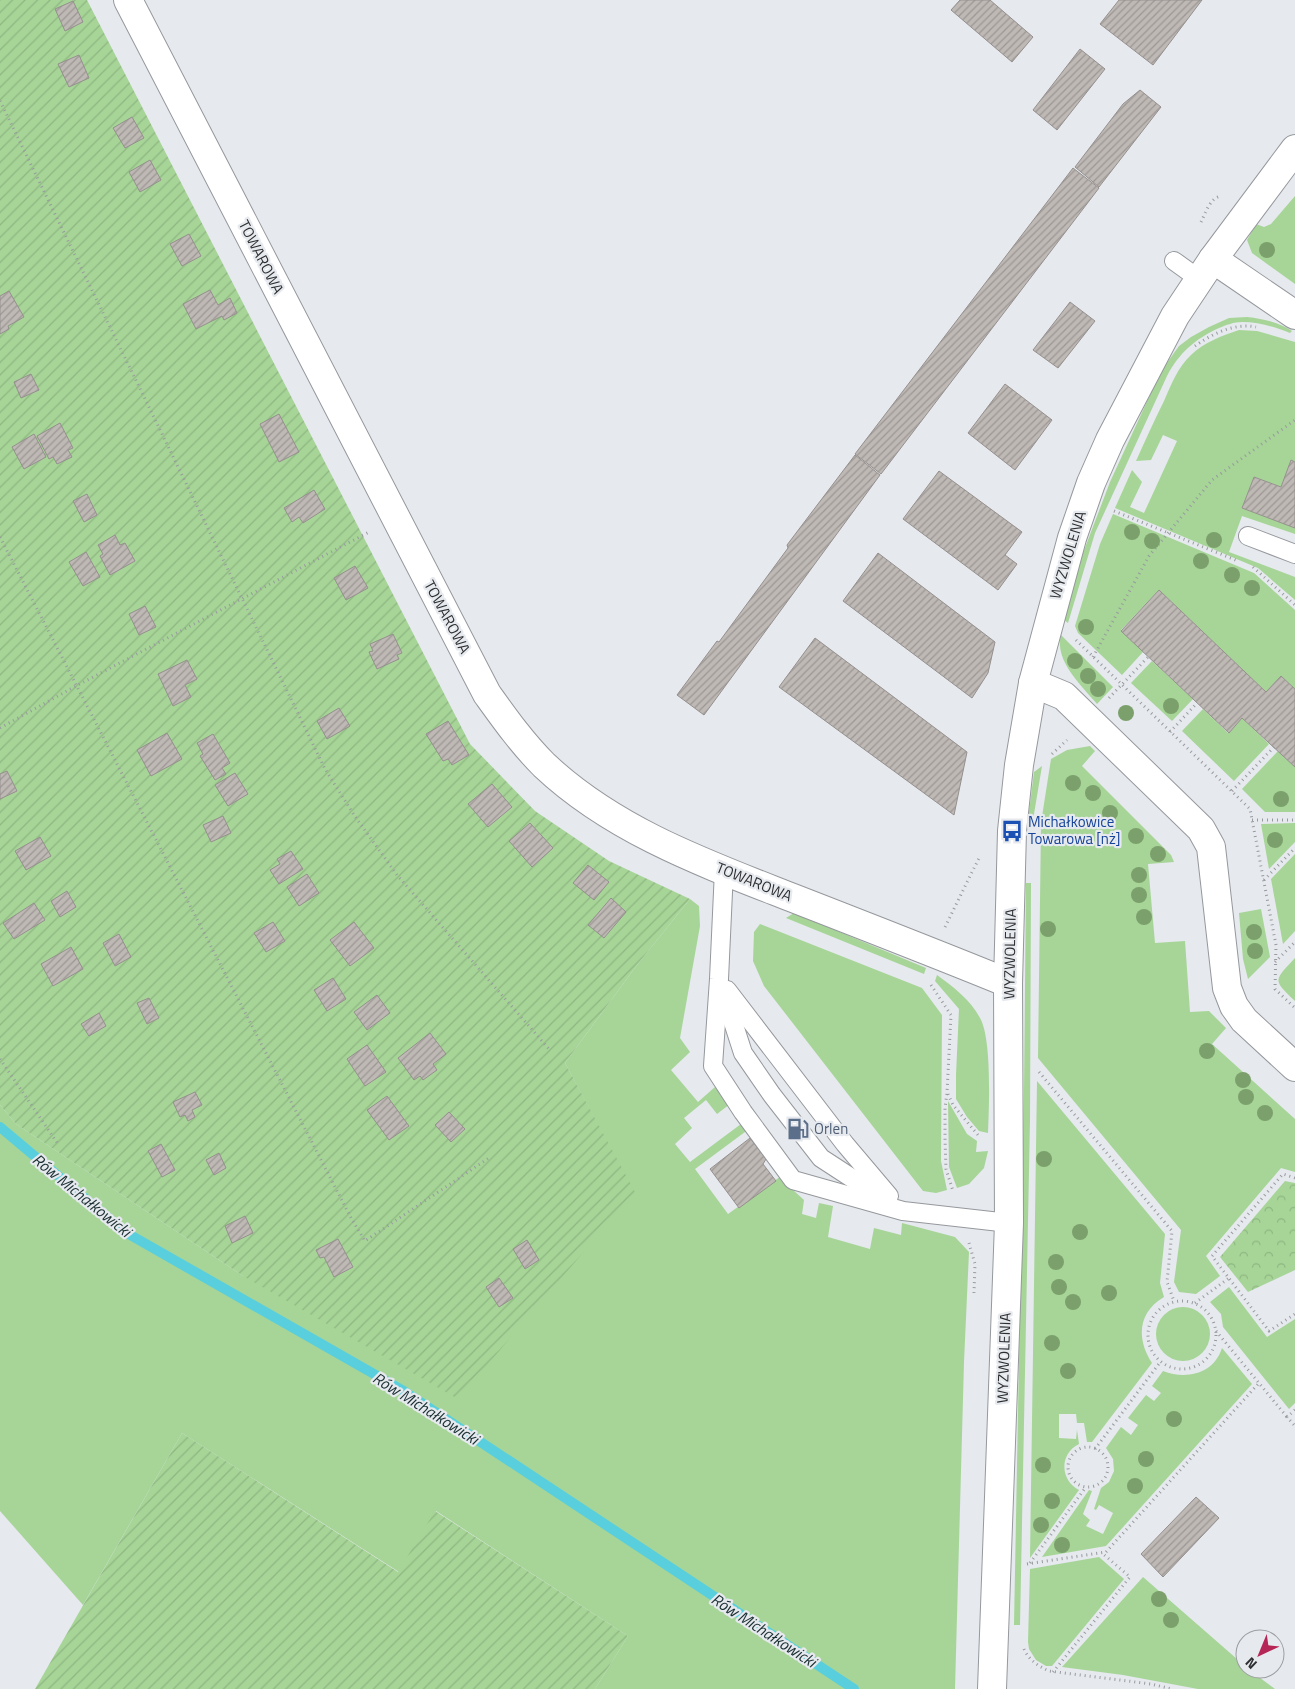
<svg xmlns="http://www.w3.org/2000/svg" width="1295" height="1689" font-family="'Titillium Web',sans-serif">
  <defs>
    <pattern id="forest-crowns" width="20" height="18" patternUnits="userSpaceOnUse" patternTransform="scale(1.25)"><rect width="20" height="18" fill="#a6d597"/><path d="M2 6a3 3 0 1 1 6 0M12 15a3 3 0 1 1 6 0" fill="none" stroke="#8fb782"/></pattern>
    <pattern id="garden-furrows" width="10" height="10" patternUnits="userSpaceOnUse" patternTransform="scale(1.25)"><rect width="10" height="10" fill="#a6d597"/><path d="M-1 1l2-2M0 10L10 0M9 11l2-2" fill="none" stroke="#8fb782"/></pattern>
    <pattern id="building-hatch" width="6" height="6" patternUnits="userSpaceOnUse" patternTransform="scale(1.25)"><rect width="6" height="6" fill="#bfb9b6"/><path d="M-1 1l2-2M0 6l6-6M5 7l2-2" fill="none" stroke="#9c9794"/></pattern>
  </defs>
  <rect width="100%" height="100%" fill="#e6e9ee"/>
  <g fill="#a6d597">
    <path d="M 1295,196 L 1295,284 L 1252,253 L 1247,240 L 1256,224 L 1264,227 L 1271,224 Z"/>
    <path d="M 1247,317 C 1264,319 1278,322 1292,331 L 1290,333 C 1275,327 1259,322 1242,322 C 1234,322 1226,325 1219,328 C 1195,339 1179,353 1167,376 L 1095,533 L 1068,623 L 1064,620 L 1083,553 L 1110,482 L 1161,371 L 1179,346 L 1191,337 L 1209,327 L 1229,318 Z"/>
    <path d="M 1239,330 L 1257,331 L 1295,342 L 1295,462 L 1291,460 L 1281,487 L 1254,477 L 1242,508 L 1295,528 L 1295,534 L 1242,516 L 1229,552 L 1295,577 L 1295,600 L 1258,568 L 1115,508 L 1132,470 L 1142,482 L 1130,507 L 1144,513 L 1177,441 L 1163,435 L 1151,460 L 1136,461 C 1145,441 1154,421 1164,401 C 1171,385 1178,367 1191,355 C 1204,342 1222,336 1239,330 Z"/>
    <path d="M 1113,514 L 1254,573 L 1295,610 L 1295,689 L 1281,676 L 1266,692 L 1159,590 L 1121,630 L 1143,652 L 1122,675 L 1078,633 L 1075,626 L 1100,544 Z"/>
    <path d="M 1061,635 L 1113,687 L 1097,704 C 1082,686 1054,661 1061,635 Z"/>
    <path d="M 1152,661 L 1193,699 L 1172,721 L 1131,683 Z"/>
    <path d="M 1203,709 L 1228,733 L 1242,718 L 1269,744 L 1234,781 L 1182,731 Z"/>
    <path d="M 1090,746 L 1095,751 L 1082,766 L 1171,855 L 1174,862 L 1148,864 L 1155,943 L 1185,941 L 1190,1012 L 1209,1011 L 1226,1028 L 1212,1044 L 1295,1119 L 1295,1172 L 1281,1168 L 1206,1256 L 1220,1276 L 1196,1294 L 1179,1292 L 1174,1282 L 1181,1230 L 1038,1058 L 1041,823 L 1051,759 L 1067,750 Z"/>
    <path d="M 1278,751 L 1295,767 L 1295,812 L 1265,812 L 1242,789 Z"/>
    <path d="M 1042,766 L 1033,820 L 1028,820 L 1034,772 Z"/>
    <path d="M 1295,823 L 1295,842 L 1269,869 L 1261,824 Z"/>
    <path d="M 1295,854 L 1295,931 L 1283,944 L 1271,879 Z"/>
    <path d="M 1026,883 L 1031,883 L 1030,1120 L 1020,1625 L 1014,1625 L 1024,1092 Z"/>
    <path d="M 690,899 L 699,906 L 700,926 L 680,1038 L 690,1052 L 671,1070 L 698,1102 L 715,1087 L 730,1104 L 717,1114 L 706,1100 L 684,1118 L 692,1128 L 675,1144 L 690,1162 L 741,1124 L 749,1129 L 695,1169 L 728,1214 L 784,1174 L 793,1190 L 804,1200 L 802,1214 L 816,1218 L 819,1203 L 833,1206 L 828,1237 L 870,1249 L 874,1228 L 901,1235 L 902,1223 L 955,1237 L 969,1252 L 964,1362 L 955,1689 L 595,1689 L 628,1636 L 436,1511 L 399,1572 L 182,1433 L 83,1605 L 0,1511 L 0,1105 L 16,1124 L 243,1276 L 634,1192 L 565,1063 L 637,965 Z"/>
    <path d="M 1261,909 L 1270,957 L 1248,979 L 1243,959 L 1239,913 Z"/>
    <path d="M 794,913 L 926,968 L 924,974 L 786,918 Z"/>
    <path d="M 760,924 L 922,988 L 942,1015 L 941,1161 L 947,1190 L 936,1193 L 923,1191 L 764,986 L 753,961 L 754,932 Z"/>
    <path d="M 1295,958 L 1295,1001 C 1272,979 1274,981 1295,958 Z"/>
    <path d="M 937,975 C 953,987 970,999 980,1018 C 992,1039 989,1106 988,1133 L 979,1131 L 967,1117 L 956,1099 L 956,1075 L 959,1009 L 935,981 Z"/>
    <path d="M 1037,1081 L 1165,1234 L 1160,1283 L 1164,1297 C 1138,1312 1136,1339 1152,1363 L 1092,1442 L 1087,1442 L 1084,1423 L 1077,1423 L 1076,1414 L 1059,1414 L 1059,1438 L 1076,1439 L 1077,1430 L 1079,1444 C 1059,1454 1060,1480 1079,1490 L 1030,1558 Z"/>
    <path d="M 948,1101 L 967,1134 L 977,1141 L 976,1152 L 988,1151 L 984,1168 L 969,1184 L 957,1188 L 949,1167 Z"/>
    <path d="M 1229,1287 L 1267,1337 L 1295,1319 L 1295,1403 L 1289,1409 L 1223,1327 L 1221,1314 L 1210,1302 Z"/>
    <circle cx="1183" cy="1334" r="27"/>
    <path d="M 1222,1348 L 1252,1384 L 1106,1546 L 1042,1557 L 1089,1490 L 1092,1491 L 1083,1514 L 1090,1520 L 1086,1526 L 1103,1534 L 1113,1513 L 1099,1505 L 1096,1510 L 1094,1509 L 1101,1488 L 1109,1482 L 1114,1471 L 1113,1459 L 1106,1448 L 1121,1427 L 1131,1435 L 1138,1425 L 1128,1418 L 1146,1395 L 1154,1401 L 1161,1393 L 1152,1386 L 1163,1371 C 1186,1380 1214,1374 1222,1348 Z"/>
    <path d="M 1099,1557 L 1124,1579 L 1052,1666 L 1046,1666 L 1036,1660 L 1029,1649 L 1028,1642 L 1030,1569 Z"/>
    <path d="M 1143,1577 L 1245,1666 L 1245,1669 L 1248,1669 L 1275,1689 L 1198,1689 L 1123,1675 L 1062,1667 Z"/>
  </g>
  <path fill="url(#forest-crowns)" d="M 1285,1181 L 1295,1183 L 1295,1270 L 1248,1292 L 1220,1257 Z"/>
  <g fill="url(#garden-furrows)">
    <path d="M 0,0 L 87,0 L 470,744 L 535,811 L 609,861 L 690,899 L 637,965 L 565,1063 L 635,1192 L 458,1399 L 243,1276 L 16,1124 L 0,1105 Z"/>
    <path d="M 182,1433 L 398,1572 L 435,1511 L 628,1636 L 595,1689 L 35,1689 Z"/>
  </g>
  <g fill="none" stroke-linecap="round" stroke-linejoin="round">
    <path stroke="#59cfde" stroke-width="10" d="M 0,1127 L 125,1232 L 402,1390 L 854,1689"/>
  </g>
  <g fill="url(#building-hatch)" stroke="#95908d">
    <path d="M 960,0 L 990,0 L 1033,37 L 1012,62 L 951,10 Z"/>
    <path d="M 1119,0 L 1202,0 L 1153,65 L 1100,24 Z"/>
    <path d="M 73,1 L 83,22 L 65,31 L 55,9 Z"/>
    <path d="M 1080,49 L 1105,69 L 1057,130 L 1033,110 Z"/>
    <path d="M 79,55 L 89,78 L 69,87 L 58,64 Z"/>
    <path d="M 1140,90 L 1161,107 L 1099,187 L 1075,167 L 1123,104 Z"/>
    <path d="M 132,117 L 144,138 L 125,148 L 113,128 Z"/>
    <path d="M 150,160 L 161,180 L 140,192 L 129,172 Z"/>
    <path d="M 1073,168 L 1099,188 L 881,474 L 855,454 Z"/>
    <path d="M 189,234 L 201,256 L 182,266 L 170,244 Z"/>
    <path d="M 210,290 L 218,305 L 230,298 L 237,313 L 224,320 L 222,316 L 196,329 L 183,304 Z"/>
    <path d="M 9,291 L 24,317 L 8,326 L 9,329 L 0,334 L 0,296 Z"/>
    <path d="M 1070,302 L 1095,321 L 1058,368 L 1033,350 Z"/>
    <path d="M 31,374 L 39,390 L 21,398 L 14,382 Z"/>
    <path d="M 1005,384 L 1052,420 L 1015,470 L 968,433 Z"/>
    <path d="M 279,414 L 299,452 L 279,462 L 260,424 Z"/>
    <path d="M 60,423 L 73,448 L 68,450 L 72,457 L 57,464 L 53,457 L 49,459 L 37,436 Z"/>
    <path d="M 34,434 L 46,457 L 24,469 L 12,447 Z"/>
    <path d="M 855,455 L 880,475 L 704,715 L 677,695 L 717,641 L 719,642 L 788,548 L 787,545 Z"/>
    <path d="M 1291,460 L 1295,462 L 1295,528 L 1242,508 L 1254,477 L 1281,487 Z"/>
    <path d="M 939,471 L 1022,532 L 1005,555 L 1017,564 L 998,590 L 903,519 Z"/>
    <path d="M 314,490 L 325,509 L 303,523 L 299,517 L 292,522 L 284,508 Z"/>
    <path d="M 87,494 L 97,515 L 84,522 L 73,501 Z"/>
    <path d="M 115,535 L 120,545 L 125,543 L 135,561 L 110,575 L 100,556 L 103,554 L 98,545 Z"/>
    <path d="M 86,552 L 100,577 L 83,586 L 69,562 Z"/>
    <path d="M 878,553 L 995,642 L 988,673 L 972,698 L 843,601 Z"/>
    <path d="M 355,566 L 368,588 L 346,600 L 334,578 Z"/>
    <path d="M 1159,590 L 1266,692 L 1281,676 L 1295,689 L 1295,767 L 1242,718 L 1229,733 L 1121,631 Z"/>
    <path d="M 145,606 L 156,627 L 139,635 L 129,614 Z"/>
    <path d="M 393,634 L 402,653 L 397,655 L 399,659 L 377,669 L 369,652 L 373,651 L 370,644 Z"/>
    <path d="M 815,638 L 967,752 L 954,815 L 779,687 Z"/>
    <path d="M 187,660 L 197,679 L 185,685 L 191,697 L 173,706 L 158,674 Z"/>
    <path d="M 339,708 L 350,726 L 327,739 L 317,721 Z"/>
    <path d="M 448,721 L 469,755 L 452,765 L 448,759 L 443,761 L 426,734 Z"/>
    <path d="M 167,733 L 182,759 L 151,776 L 137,750 Z"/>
    <path d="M 213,734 L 230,763 L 222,768 L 226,774 L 215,780 L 200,756 L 203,754 L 197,743 Z"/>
    <path d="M 7,771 L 17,791 L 0,799 L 0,774 Z"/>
    <path d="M 235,773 L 248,794 L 228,806 L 215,785 Z"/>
    <path d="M 492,784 L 512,807 L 488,827 L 468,804 Z"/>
    <path d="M 223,816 L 231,833 L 211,842 L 203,825 Z"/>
    <path d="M 530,823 L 553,848 L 532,867 L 509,841 Z"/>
    <path d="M 40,837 L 51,856 L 26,870 L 15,851 Z"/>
    <path d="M 291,851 L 303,869 L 279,884 L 270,870 L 280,864 L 277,859 Z"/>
    <path d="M 588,865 L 609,882 L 594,900 L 573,883 Z"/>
    <path d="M 307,874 L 319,893 L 299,906 L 287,887 Z"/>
    <path d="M 67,891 L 76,907 L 60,917 L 51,901 Z"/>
    <path d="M 611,898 L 626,912 L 604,938 L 588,925 Z"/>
    <path d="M 34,903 L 45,920 L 14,939 L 3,923 Z"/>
    <path d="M 273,922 L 285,941 L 266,952 L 254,933 Z"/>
    <path d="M 354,922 L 374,948 L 350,966 L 330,940 Z"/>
    <path d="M 119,934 L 131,957 L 115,966 L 103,943 Z"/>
    <path d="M 71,947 L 83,969 L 53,986 L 41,964 Z"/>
    <path d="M 333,978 L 346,999 L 327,1011 L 314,990 Z"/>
    <path d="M 377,995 L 390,1013 L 367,1030 L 354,1012 Z"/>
    <path d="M 149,998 L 159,1018 L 147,1024 L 137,1003 Z"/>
    <path d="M 99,1013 L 106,1026 L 89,1036 L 81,1024 Z"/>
    <path d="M 430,1033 L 446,1054 L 433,1064 L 437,1070 L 423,1080 L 420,1076 L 414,1080 L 398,1058 Z"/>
    <path d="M 367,1045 L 386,1072 L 365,1086 L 347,1059 Z"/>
    <path d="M 195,1092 L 202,1105 L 192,1110 L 195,1117 L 188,1121 L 185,1115 L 180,1117 L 173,1102 Z"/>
    <path d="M 387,1096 L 409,1126 L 389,1140 L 367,1110 Z"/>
    <path d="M 449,1112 L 465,1129 L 451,1142 L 435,1125 Z"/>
    <path d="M 750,1138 L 766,1159 L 763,1164 L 776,1181 L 739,1208 L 710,1169 Z"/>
    <path d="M 161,1144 L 175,1170 L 162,1177 L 148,1151 Z"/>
    <path d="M 219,1153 L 226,1168 L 214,1175 L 206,1160 Z"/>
    <path d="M 245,1216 L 253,1233 L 232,1243 L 225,1226 Z"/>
    <path d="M 338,1239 L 353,1267 L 334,1277 L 324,1257 L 320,1258 L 316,1250 Z"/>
    <path d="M 527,1240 L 539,1260 L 525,1269 L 513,1249 Z"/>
    <path d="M 499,1278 L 513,1298 L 499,1307 L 486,1287 Z"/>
    <path d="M 1196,1497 L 1219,1518 L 1163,1577 L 1141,1554 Z"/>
  </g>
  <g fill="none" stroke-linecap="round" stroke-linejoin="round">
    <g stroke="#95989c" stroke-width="20">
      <g id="lane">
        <path d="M 1174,261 L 1199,279"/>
        <path d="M 1248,536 L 1295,554"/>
        <path d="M 724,870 L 719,979 L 713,1066 L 743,1112 L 793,1180 L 903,1211 L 1009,1223"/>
        <path d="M 722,988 L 743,1053 L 772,1095 L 821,1158 L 887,1201"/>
        <path d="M 727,990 L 845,1144 L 889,1196"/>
      </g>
    </g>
    <g stroke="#95989c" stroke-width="30">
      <g id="street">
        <path d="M 128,0 L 487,694 C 505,719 522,743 544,765 C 614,831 706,864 793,898 C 865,926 937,954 1008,983"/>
        <path d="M 1213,259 L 1295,315"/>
        <path d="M 1033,683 L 1064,696 L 1201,829 L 1211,847 L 1227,988 L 1234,1006 L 1244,1020 L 1295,1067"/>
        <path d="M 992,1689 L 1009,1223 L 1008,983 L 1012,831 L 1019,765 L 1033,683 L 1072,538 L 1091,483 L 1110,440 L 1175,316 L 1213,259 L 1295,149"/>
      </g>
    </g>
    <g stroke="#989a9e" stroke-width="3" stroke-dasharray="1 4" stroke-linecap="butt">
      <path d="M 0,101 L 325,769 L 354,815 L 397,875 L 549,1049"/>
      <path d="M 1201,222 C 1206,212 1210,198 1221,196"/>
      <path d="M 1195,346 C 1213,333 1235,323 1256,327"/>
      <path d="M 1114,511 L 1238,561"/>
      <path d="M 0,537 L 351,1218 L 365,1241 L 489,1158"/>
      <path d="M 1253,567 L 1295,605"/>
      <path d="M 1076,640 L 1250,809 L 1276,945 L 1275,989 L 1295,1008"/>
      <path d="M 1093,657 L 1149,556 L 1212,480 L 1295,420"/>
      <path d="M 1109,698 L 1148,657"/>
      <path d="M 0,728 L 76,686 L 369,532"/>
      <path d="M 1170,732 L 1197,703"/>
      <path d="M 1052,754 L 1067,740"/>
      <path d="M 1232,791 L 1274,747"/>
      <path d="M 1252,820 L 1295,820"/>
      <path d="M 1264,880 L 1295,848"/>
      <path d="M 945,927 L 980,856"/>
      <path d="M 1275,962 L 1295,942"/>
      <path d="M 931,985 L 951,1015 L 947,1093 L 945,1108 L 945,1139 L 946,1169 L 953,1191"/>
      <path d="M 0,1059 L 58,1144"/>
      <path d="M 1039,1072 L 1172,1231 L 1167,1282 L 1174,1301"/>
      <path d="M 948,1094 L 953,1105 L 978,1135"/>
      <path d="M 1295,1178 L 1283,1174 L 1212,1256 L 1269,1331 L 1295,1314"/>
      <path d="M 969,1243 L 975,1264 L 974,1293"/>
      <circle cx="1182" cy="1335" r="34"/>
      <path d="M 1195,1303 L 1229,1278"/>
      <path d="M 1216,1331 L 1287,1417"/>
      <path d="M 1295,1410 L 1287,1417 L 1295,1426"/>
      <circle cx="1088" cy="1467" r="20"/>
      <path d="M 1095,1449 L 1161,1361"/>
      <path d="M 1030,1563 L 1086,1487"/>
      <path d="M 1027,1564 L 1106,1552 L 1259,1383"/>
      <path d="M 1024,1649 C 1029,1660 1038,1666 1049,1671 L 1151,1684 L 1172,1689"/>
      <path d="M 1053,1672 L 1130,1577 L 1102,1553"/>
    </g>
    <use href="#lane" stroke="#fff" stroke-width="18"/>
    <use href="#street" stroke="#fff" stroke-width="28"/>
  </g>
  <g fill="#7ca06c">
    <circle cx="1267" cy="250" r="8"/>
    <circle cx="1132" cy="532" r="8"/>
    <circle cx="1214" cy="540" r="8"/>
    <circle cx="1152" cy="541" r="8"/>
    <circle cx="1201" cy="561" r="8"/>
    <circle cx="1232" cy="575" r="8"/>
    <circle cx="1252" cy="588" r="8"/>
    <circle cx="1086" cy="627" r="8"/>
    <circle cx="1075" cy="661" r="8"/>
    <circle cx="1088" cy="676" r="8"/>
    <circle cx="1098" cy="689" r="8"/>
    <circle cx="1171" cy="706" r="8"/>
    <circle cx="1126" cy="713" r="8"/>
    <circle cx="1073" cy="783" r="8"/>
    <circle cx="1093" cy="793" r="8"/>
    <circle cx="1281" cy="799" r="8"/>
    <circle cx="1110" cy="813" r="8"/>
    <circle cx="1136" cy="836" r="8"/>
    <circle cx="1275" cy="840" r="8"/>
    <circle cx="1158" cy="854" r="8"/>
    <circle cx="1139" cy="875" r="8"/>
    <circle cx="1139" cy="895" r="8"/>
    <circle cx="1144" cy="917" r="8"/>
    <circle cx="1048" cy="929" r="8"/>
    <circle cx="1254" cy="932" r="8"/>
    <circle cx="1255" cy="951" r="8"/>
    <circle cx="1207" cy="1051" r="8"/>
    <circle cx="1243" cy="1080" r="8"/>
    <circle cx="1246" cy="1097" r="8"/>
    <circle cx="1265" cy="1113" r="8"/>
    <circle cx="1044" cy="1159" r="8"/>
    <circle cx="1080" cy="1232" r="8"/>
    <circle cx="1056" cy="1262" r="8"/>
    <circle cx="1059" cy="1287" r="8"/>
    <circle cx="1109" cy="1293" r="8"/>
    <circle cx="1073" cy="1302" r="8"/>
    <circle cx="1052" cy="1343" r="8"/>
    <circle cx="1068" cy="1371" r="8"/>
    <circle cx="1174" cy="1419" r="8"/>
    <circle cx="1146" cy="1459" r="8"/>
    <circle cx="1043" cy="1465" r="8"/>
    <circle cx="1135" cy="1486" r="8"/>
    <circle cx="1052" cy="1501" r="8"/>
    <circle cx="1041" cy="1525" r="8"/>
    <circle cx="1062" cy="1545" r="8"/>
    <circle cx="1159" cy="1599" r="8"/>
    <circle cx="1171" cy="1620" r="8"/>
  </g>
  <defs>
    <g id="bus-bare" transform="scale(1.725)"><path d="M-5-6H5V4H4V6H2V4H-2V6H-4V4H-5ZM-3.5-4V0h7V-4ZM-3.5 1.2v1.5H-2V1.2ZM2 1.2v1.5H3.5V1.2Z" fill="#1a4fb4" stroke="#e6e9ee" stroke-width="2.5" paint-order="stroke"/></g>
    <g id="fuel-bare" transform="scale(1.725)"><path d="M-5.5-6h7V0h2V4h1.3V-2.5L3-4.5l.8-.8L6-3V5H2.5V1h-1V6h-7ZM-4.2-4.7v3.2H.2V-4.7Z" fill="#5c6f8a" stroke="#e6e9ee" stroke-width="2.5" paint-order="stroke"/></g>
  </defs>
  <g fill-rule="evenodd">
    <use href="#bus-bare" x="1012" y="831"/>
    <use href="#fuel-bare" x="798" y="1129"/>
  </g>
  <g text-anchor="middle" stroke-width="4.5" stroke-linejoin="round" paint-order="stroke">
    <g font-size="15" fill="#2d2e30" stroke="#e6e9ee">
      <text transform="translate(261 257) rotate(63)" y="5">TOWAROWA</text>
      <text transform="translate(1068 555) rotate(-73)" y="5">WYZWOLENIA</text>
      <text transform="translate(447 617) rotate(62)" y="5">TOWAROWA</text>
      <text transform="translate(754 882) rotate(22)" y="5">TOWAROWA</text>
      <text transform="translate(1010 954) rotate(-89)" y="5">WYZWOLENIA</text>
      <text transform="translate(1004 1358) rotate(-88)" y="5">WYZWOLENIA</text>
    </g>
    <g font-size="15" fill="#164399" stroke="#e6e9ee" text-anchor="start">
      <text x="1028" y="827">Michałkowice<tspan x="1028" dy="17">Towarowa [nż]</tspan></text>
    </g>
    <g font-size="15" fill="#4e5e75" stroke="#e6e9ee" text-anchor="start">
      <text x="814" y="1134">Orlen</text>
    </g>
    <g font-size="16" font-style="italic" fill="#192e31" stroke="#e6e9ee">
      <text transform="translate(82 1195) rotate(39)" y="6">Rów Michałkowicki</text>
      <text transform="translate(426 1408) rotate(32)" y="6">Rów Michałkowicki</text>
      <text transform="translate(764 1630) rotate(33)" y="6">Rów Michałkowicki</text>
    </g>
  </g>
  <g transform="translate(1260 1654) rotate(224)"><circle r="24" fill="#e6e9ee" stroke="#9c9ea2"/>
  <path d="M0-4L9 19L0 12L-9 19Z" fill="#b52555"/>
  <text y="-8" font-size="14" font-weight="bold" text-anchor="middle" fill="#2d2e30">N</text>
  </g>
</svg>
